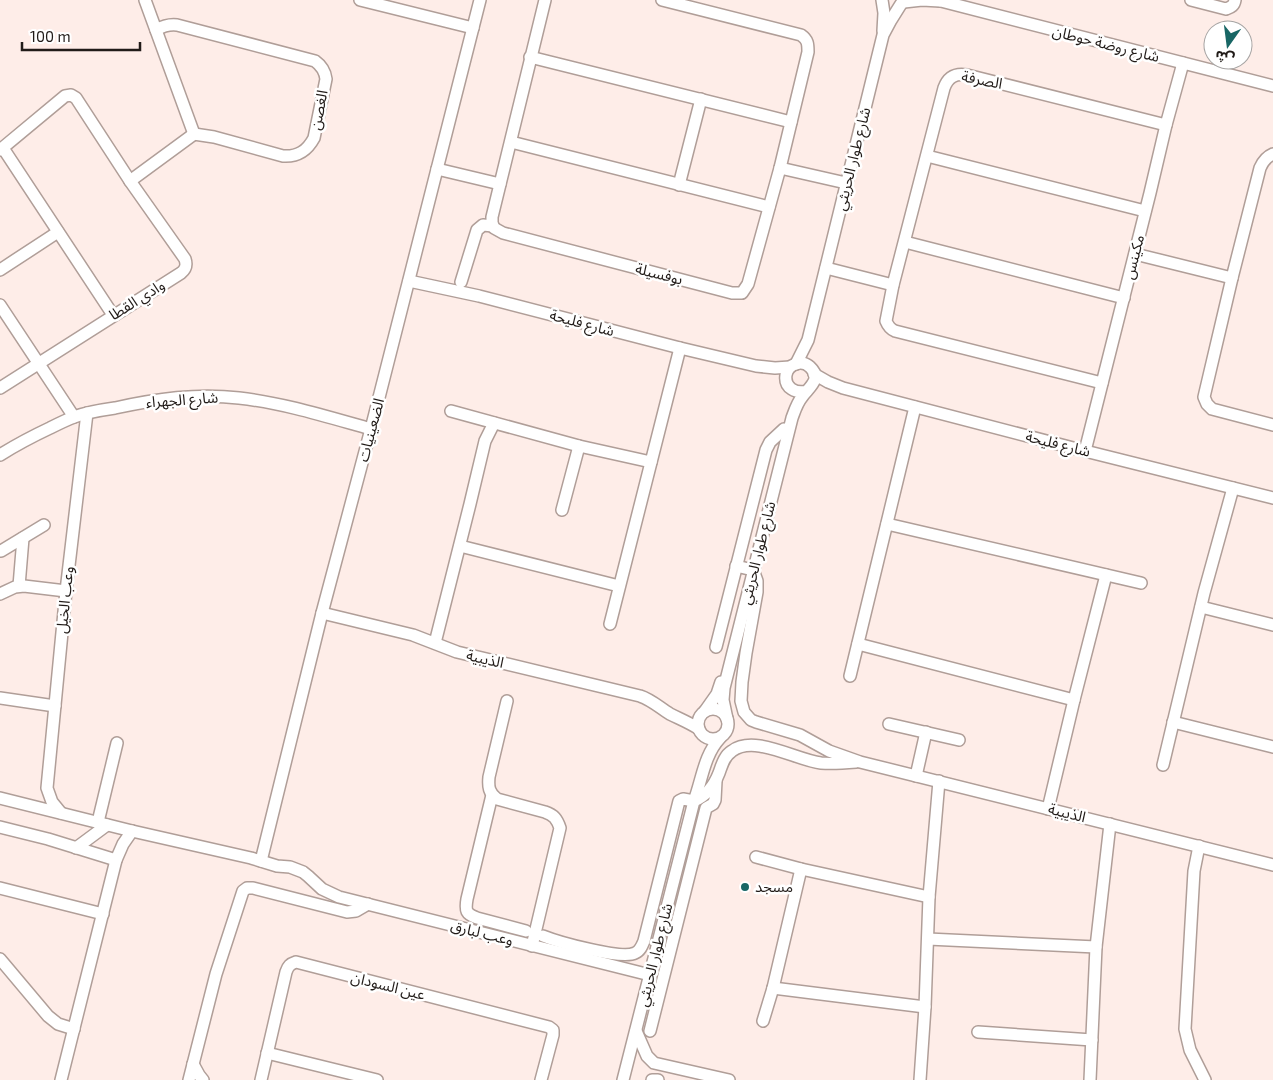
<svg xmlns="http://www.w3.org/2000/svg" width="1273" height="1080" font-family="'Exo 2','Noto Sans Arabic',sans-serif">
  <rect width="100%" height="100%" fill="#feede8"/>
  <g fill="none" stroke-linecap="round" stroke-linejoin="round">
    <g stroke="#b09e98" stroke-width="14">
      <g id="minor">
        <path d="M 145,0 L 194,134"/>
        <path d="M 360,0 L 473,28"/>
        <path d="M 545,0 L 492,217 L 492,223 L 494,228 L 503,233 L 732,293 L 742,293 L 748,284 L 780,168 L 808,52 C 808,44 808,40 801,35 L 662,0"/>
        <path d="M 882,0 L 884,13 L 883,31"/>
        <path d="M 937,0 L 1273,86"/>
        <path d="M 1191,0 L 1226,9 C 1231,7 1234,6 1235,0"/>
        <path d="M 904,2 L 922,0 L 940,1"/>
        <path d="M 156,30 C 163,26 169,24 177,25 L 315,61 C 322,66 325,71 326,79 L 314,138 C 307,151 298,157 283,156 L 214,137 L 194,134"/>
        <path d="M 530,57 L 791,122"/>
        <path d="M 511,142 L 769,207"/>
        <path d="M 3,148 L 113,315"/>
        <path d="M 0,150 L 65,96 L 71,95 L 76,98 L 130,181 L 185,259 C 187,265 186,269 181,273 L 0,388"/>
        <path d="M 1273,154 C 1266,157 1263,161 1260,168 L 1232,278 L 1204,397 L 1207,404 L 1212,409 L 1273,425"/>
        <path d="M 927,156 L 1145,211"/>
        <path d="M 780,168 L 846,183"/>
        <path d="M 437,169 L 500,184"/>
        <path d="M 130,181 L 194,134"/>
        <path d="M 679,185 L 701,99"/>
        <path d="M 905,242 L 1124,298"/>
        <path d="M 1135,254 L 1232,278"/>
        <path d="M 826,268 L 893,285"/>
        <path d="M 0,270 L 58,232"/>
        <path d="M 409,281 L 479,296 L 680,348 L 756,366 L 775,368 L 790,367"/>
        <path d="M 461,282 L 477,230 L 483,225 L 493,226"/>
        <path d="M 0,305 L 74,417"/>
        <path d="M 796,364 L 808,340 L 883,35 L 891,20 L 901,4"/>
        <path d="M 814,374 L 828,382 L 843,388 L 1077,449 L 1273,498"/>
        <path d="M 1102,383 L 895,331 C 890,329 888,326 886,321 L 893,285 L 944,88 C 948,77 955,73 967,75 L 1166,125"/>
        <path d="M 451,411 L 579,446 L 651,462"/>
        <path d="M 1085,451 L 1150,193 L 1166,125 L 1183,63"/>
        <path d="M 0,455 C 16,445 33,436 50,428 C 58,424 66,420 74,417 C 87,412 101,410 115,408 C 156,399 197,393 239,398 C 284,403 328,417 371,429"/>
        <path d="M 562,510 L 579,446"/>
        <path d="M 887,524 L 1141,583"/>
        <path d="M 460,546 L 619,586"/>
        <path d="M 1,551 L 44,525"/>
        <path d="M 736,566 L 753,570 L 757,581 L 757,592 L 746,653 L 742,682 L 741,701 L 744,712 L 751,720 L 756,722 L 800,735 L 829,751 L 860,762 L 1273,865"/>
        <path d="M 19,586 L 23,538"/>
        <path d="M 0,594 L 15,587 L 24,586 L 66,591"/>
        <path d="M 1201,607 L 1273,625"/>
        <path d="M 322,613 L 413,635 L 457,652 L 640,696 C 652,700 660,708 670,714 C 680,719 690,723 699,729"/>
        <path d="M 610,624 L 680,348"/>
        <path d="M 435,643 L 470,504 L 485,441 L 494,423"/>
        <path d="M 858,644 L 1074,700"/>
        <path d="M 716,647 L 766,450 L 770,442 L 784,429"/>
        <path d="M 850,676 L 915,407"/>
        <path d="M 0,698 L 55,706"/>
        <path d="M 507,701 L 489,777 C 488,787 489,793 497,799 L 545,812 C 554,815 557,819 560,828 L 532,946"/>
        <circle cx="713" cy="724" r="15"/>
        <path d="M 705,711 L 717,694 L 721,682"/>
        <path d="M 727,719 L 723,700 L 724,688 L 792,418 C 795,410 797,403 802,397 C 808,388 823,379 810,367 C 802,359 788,364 786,375 C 784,388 796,394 807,391"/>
        <path d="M 1173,722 L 1273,747"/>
        <path d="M 889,724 L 959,740"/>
        <path d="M 1163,765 L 1204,593 L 1233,488"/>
        <path d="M 916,776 L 926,732"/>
        <path d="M 492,795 L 467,899 C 465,911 466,914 477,918 L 526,931"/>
        <path d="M 0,798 L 132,831 L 251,858 L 277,866 L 290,867 L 303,872 L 308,876 L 322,889 L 339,897 L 650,975"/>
        <path d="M 694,801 C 706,796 714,786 719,773 C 722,765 724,756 732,751 C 754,734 796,760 821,763 C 832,764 845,763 856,762"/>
        <path d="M 1048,809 L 1074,700 L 1106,575"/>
        <path d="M 61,813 L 52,802 L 47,788 L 66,591 L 87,413"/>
        <path d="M 98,822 L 117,743"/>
        <path d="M 0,827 L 48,839 L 116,860"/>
        <path d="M 1199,846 L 1194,871 L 1185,1029 L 1190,1050 L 1205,1080"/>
        <path d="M 76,848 L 107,825"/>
        <path d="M 756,857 L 801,869 L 929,897"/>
        <path d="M 261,861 L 322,613 L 371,429 L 480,0"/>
        <path d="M 0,888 L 103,914"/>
        <path d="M 543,936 C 558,942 622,960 635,953 C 640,951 642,946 644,941 L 679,801 L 683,799 L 694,801"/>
        <path d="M 928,939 L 1096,947"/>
        <path d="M 0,959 L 48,1016 L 58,1024 L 74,1029"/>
        <path d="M 773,988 L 925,1007"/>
        <path d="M 763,1021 L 773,988 L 801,869"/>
        <path d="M 636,1031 L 647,1056 L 654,1063 L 729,1080"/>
        <path d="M 650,1031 L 706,808 L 713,804 L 715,800 L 716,781"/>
        <path d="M 978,1032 L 1092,1040"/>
        <path d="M 267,1053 L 377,1080"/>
        <path d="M 193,1064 L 199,1075 L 203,1080"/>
        <path d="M 61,1080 L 116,860 L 123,844 L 132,831"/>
        <path d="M 189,1080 L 216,974 L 243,891 L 247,888 L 253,888 L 347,912 L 356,911 L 368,904"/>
        <path d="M 261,1080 L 286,972 C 288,966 290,964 296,962 L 549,1027 L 553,1030 L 553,1035 L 541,1080"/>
        <path d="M 623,1080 L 694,801 C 702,780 704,755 720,738"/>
        <path d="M 652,1080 L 658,1080"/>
        <path d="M 920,1080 L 925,1007 L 929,897 L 939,781"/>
        <path d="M 1090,1080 L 1096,947 L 1110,824"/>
      </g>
    </g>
    <use href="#minor" stroke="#fff" stroke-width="11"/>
  </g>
  <circle fill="#186665" stroke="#fff" stroke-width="2" cx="745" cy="887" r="5"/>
  <g text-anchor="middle" stroke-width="5" stroke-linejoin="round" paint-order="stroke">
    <g font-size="15" fill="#211b18" stroke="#fff">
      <text transform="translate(1106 44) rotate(14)" y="5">شارع روضة حوطان</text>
      <text transform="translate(982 80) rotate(11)" y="5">الصرفة</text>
      <text transform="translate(319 110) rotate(-79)" y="5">الغصن</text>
      <text transform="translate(853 159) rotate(-76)" y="5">شارع طوار الحريثي</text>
      <text transform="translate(1134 257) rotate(-76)" y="5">مكينس</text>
      <text transform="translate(659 274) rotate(14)" y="5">بوفسيلة</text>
      <text transform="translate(137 300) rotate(-32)" y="5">وادي القطا</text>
      <text transform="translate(582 323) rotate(15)" y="5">شارع فليحة</text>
      <text transform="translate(182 400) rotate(-4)" y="5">شارع الجهراء</text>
      <text transform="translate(371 430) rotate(-75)" y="5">الضعينيات</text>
      <text transform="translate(1058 444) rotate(14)" y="5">شارع فليحة</text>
      <text transform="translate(758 553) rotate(-76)" y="5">شارع طوار الحريثي</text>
      <text transform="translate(65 600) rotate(-84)" y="5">وعب الخيل</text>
      <text transform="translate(485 659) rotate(13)" y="5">الذيبية</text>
      <text transform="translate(1067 813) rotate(14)" y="5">الذيبية</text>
      <text transform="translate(482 933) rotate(14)" y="5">وعب لبارق</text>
      <text transform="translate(655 955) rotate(-76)" y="5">شارع طوار الحريثي</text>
      <text transform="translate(388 986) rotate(14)" y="5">عين السودان</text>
    </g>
    <g font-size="15" fill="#211b18" stroke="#fff" text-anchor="start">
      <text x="755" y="892">مسجد</text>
    </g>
  </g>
  <g transform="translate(1228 45) rotate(194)"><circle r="24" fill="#ffffff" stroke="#a6a4a3"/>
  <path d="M0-4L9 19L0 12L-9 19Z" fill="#186665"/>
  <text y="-8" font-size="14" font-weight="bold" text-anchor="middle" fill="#211b18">ش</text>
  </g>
  <path d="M22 42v8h118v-8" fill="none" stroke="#211b18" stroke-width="2.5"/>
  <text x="30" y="42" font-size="15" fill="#211b18" stroke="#ffffff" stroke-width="4" paint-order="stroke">100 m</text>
</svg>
